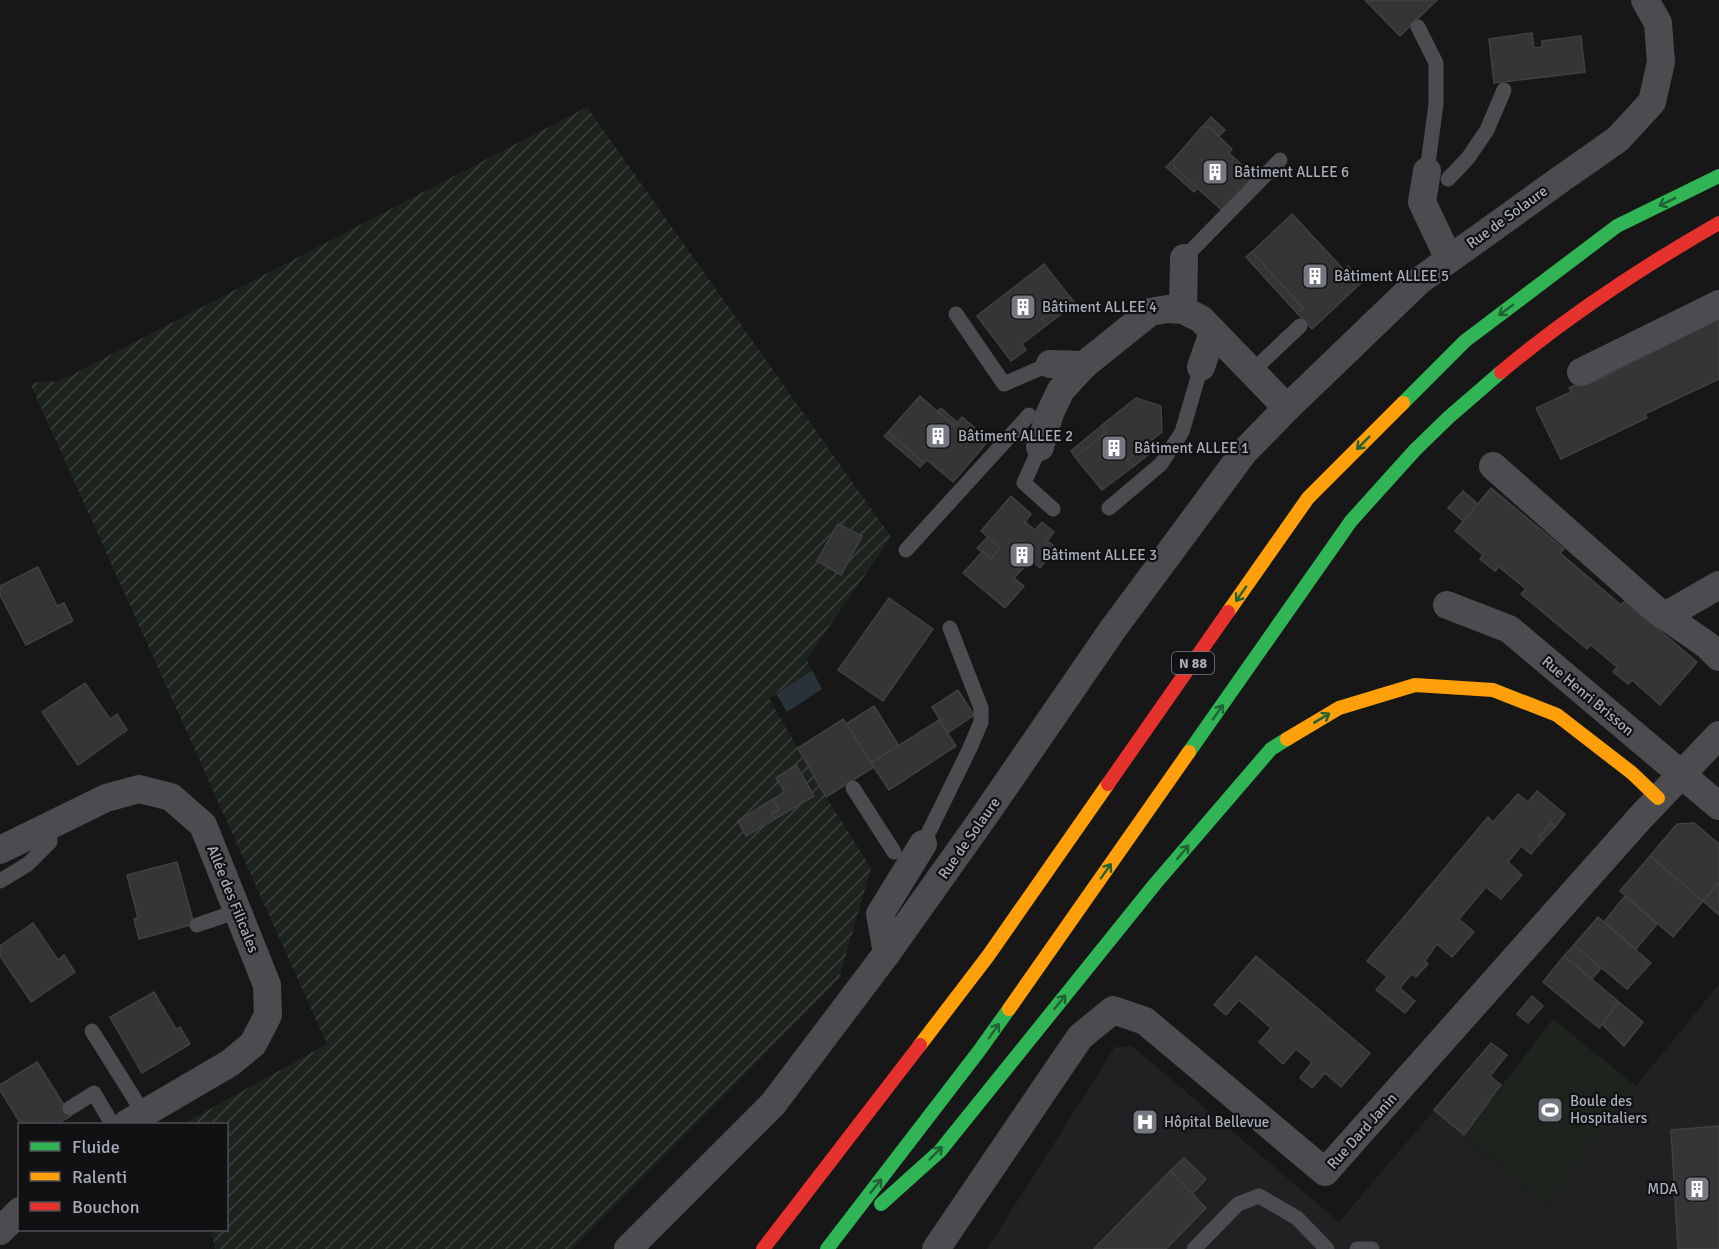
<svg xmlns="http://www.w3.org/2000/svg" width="1719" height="1249" font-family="Signika,sans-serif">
  <defs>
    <pattern id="garden-furrows" width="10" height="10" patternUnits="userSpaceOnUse" patternTransform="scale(1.5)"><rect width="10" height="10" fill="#1d241e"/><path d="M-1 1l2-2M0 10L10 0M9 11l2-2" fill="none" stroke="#3b413d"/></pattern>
  </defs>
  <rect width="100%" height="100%" fill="#171717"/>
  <path fill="#212123" d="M 1719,984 L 1719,1249 L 987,1249 L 1115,1047 L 1132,1046 L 1339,1222 L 1434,1110 L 1547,1207 L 1636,1086 Z"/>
  <path fill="url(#garden-furrows)" d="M 587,107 L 891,537 L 807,659 L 811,670 L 769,698 L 826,797 L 871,868 L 839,979 L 572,1249 L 215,1249 L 211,1230 L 226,1230 L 226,1124 L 186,1124 L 185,1123 L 327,1044 L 30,383 L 60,381 Z"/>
  <path fill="#1d241e" d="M 1553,1019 L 1636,1086 L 1547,1207 L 1464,1135 Z"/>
  <path fill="#2a3239" d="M 812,670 L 822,689 L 787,712 L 776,694 Z"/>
  <g fill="#353536" stroke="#3f4043" stroke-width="1.5">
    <path d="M 1365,0 L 1437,0 L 1400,36 Z"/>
    <path d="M 1532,33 L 1534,48 L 1542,47 L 1542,41 L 1581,36 L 1585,72 L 1494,83 L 1489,39 Z"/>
    <path d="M 1211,117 L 1225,130 L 1219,136 L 1209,127 L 1201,128 Z"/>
    <path d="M 1209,127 L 1232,149 L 1229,153 L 1256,178 L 1224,212 L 1174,167 L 1174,159 L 1201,128 Z"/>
    <path d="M 1174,159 L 1174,167 L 1198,188 L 1194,192 L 1166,167 Z"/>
    <path d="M 1292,214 L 1344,270 L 1348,266 L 1362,282 L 1312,329 L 1297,313 L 1303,308 L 1252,252 Z"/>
    <path d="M 1252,252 L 1303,308 L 1297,313 L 1246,257 Z"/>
    <path d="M 1044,264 L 1070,297 L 1042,319 L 1047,325 L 1022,344 L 1026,350 L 1011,361 L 977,316 Z"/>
    <path d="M 1070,297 L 1075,303 L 1047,325 L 1042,319 Z"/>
    <path d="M 1719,316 L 1719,379 L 1645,414 L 1647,418 L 1561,459 L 1536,408 L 1571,392 L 1569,388 L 1577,384 L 1588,384 L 1620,370 L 1617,365 Z"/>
    <path d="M 920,396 L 954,426 L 962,417 L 989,440 L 953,482 L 927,460 L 924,463 L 888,432 Z"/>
    <path d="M 1136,398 L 1161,406 L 1162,432 L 1128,459 L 1134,466 L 1102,490 L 1075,457 L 1106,433 L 1101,426 Z"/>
    <path d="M 941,408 L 957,422 L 954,426 L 938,411 Z"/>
    <path d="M 1101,426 L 1106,433 L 1075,457 L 1071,451 Z"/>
    <path d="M 888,432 L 924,463 L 920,467 L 884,436 Z"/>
    <path d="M 1152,440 L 1158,447 L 1134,466 L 1128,459 Z"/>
    <path d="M 1491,488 L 1564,549 L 1560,553 L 1621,605 L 1625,601 L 1697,662 L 1660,705 L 1632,680 L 1628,684 L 1613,672 L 1617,667 L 1591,645 L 1587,649 L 1521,594 L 1526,589 L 1499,567 L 1495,571 L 1480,559 L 1483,555 L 1455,531 Z"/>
    <path d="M 1463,491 L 1478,504 L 1463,521 L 1448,508 Z"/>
    <path d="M 1011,496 L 1031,514 L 1025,522 L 1035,530 L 1042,522 L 1054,532 L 1047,541 L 1057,548 L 1040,568 L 1031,560 L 1014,578 L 1024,586 L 1005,608 L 963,573 L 983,551 L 991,559 L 1000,548 L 981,531 Z"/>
    <path d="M 838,524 L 862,536 L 841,575 L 817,561 Z"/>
    <path d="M 988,537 L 1000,548 L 991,559 L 983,551 L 982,552 L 977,548 Z"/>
    <path d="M 38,567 L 57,606 L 64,603 L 73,621 L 26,645 L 0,595 L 0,586 Z"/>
    <path d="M 889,598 L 933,629 L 883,701 L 838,670 Z"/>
    <path d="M 85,683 L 110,719 L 117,714 L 127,730 L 78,765 L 42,712 Z"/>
    <path d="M 958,690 L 974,715 L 948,733 L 932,707 Z"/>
    <path d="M 874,706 L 899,746 L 871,763 L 846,724 Z"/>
    <path d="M 843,719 L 874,767 L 826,797 L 798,748 Z"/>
    <path d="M 939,720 L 956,746 L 889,790 L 871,763 Z"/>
    <path d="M 796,765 L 814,796 L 775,819 L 772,813 L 779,809 L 773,799 L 785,792 L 776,778 Z"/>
    <path d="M 1537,791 L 1565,814 L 1555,827 L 1551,823 L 1539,837 L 1542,841 L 1531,854 L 1521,846 L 1508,862 L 1522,875 L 1501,899 L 1486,887 L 1459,919 L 1474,932 L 1452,957 L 1437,944 L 1425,961 L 1428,964 L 1416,977 L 1412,974 L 1407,979 L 1400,988 L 1415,1001 L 1405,1013 L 1376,990 L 1387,977 L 1367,961 L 1488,817 L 1493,822 L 1518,794 L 1528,802 Z"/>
    <path d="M 773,799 L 779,809 L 772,813 L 775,819 L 746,836 L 738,821 Z"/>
    <path d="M 1551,823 L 1555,827 L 1542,841 L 1539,837 Z"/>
    <path d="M 1694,823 L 1719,844 L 1719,882 L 1703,901 L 1650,856 L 1677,824 Z"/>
    <path d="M 1650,856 L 1703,901 L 1673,937 L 1620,891 Z"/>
    <path d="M 177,862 L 194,924 L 139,939 L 134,919 L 138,918 L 127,875 Z"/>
    <path d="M 1719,882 L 1719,915 L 1703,901 Z"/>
    <path d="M 1625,896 L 1657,924 L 1636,949 L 1604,922 Z"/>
    <path d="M 1598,917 L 1651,963 L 1627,989 L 1574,945 Z"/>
    <path d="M 33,923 L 58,960 L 64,955 L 75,972 L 31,1002 L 0,956 L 0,946 Z"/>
    <path d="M 1574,945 L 1601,968 L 1592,979 L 1564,956 Z"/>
    <path d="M 1256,956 L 1370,1053 L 1341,1087 L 1325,1073 L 1312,1088 L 1300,1078 L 1312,1062 L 1296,1049 L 1283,1064 L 1259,1042 L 1271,1028 L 1239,1000 L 1226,1015 L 1214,1005 Z"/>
    <path d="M 1564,956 L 1619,1002 L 1599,1028 L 1543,982 Z"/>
    <path d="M 154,992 L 176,1029 L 180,1027 L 190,1044 L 142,1073 L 110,1017 Z"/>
    <path d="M 1532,996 L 1543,1006 L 1528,1023 L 1517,1014 Z"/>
    <path d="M 1619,1002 L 1643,1022 L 1624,1046 L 1602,1024 Z"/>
    <path d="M 1491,1043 L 1507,1055 L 1490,1076 L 1501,1085 L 1464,1135 L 1434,1110 Z"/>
    <path d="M 37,1062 L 71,1116 L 57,1124 L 20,1124 L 21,1124 L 0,1090 L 0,1085 Z"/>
    <path d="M 1719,1126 L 1719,1249 L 1678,1249 L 1671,1130 Z"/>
    <path d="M 1184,1158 L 1206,1179 L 1192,1194 L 1170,1171 Z"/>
    <path d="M 1170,1171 L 1206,1208 L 1166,1249 L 1094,1249 Z"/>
  </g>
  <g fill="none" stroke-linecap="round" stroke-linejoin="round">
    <g stroke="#4b4c50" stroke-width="15">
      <path d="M 1418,27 L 1436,63 L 1436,104 L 1427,171"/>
      <path d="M 1448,179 L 1468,158 L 1487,130 L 1504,90"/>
      <path d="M 1184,258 L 1280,160"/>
      <path d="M 956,314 L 1004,384 L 1050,364"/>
      <path d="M 1263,361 L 1300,326"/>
      <path d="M 1040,447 L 1024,483 L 1053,509"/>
      <path d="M 1109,508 L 1161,464 L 1182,432 L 1201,367"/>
      <path d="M 906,550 L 1029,415"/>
      <path d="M 853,788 L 894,852"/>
      <path d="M 923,844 L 970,748 L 981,722 L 981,708 L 950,628"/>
      <path d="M 0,881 L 28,864 L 50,842 L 49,826"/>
      <path d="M 197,925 L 238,911"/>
      <path d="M 92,1031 L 144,1114"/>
      <path d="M 70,1108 L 94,1093 L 112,1124"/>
      <path d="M 1194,1249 L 1238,1204 L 1259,1196 L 1297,1218 L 1327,1249"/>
      <path d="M 1357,1249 L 1372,1249"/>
    </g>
    <g stroke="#4b4c50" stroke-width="28">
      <path d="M 1427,171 L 1422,202 L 1449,259"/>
      <path d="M 1183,310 L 1184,258"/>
      <path d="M 1050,364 L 1084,365"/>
      <path d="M 1201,367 L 1213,332"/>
      <path d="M 1581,372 L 1719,304"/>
      <path d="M 1040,447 L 1050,413 L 1061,390 L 1084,365 L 1150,312 L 1167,309 L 1183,310 L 1201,319 L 1287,408"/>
      <path d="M 1493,466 L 1655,609 L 1707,645 L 1719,657"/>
      <path d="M 1447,605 L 1509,629 L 1719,806"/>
      <path d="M 1665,616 L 1719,585"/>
      <path d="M 0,850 L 106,798 L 139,789 L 171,797 L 203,825 L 267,985 L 268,1015 L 253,1044 L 230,1063 L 126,1124"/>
      <path d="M 887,953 L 880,914 L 923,844"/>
      <path d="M 0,1231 L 20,1211"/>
      <path d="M 628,1249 L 773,1104 L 887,953 L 985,815 L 1113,629 L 1244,452 L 1287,408 L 1419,281 L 1561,179 L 1618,139 L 1652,102 L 1661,62 L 1658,23 L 1645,0"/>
      <path d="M 936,1249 L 1080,1037 L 1113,1010 L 1145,1021 L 1325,1172 L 1640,818 L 1719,735"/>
    </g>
    <g stroke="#30b455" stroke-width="14">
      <path d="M 1403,403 L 1465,341 L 1617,226 L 1719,176"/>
      <path d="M 1189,752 L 1351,521 L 1415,450 L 1449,417 L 1501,372"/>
      <path d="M 881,1204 L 940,1151 L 1155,884 L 1271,749 L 1287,739"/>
      <path d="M 827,1249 L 979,1051 L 1009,1009"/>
    </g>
    <g stroke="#ff9f0a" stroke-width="14">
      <path d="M 1228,612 L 1308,498 L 1403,403"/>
      <path d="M 1287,739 L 1339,708 L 1415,685 L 1493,690 L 1557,715 L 1632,773 L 1658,798"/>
      <path d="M 1009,1009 L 1189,752"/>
      <path d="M 920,1045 L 988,956 L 1108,784"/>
    </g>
    <g stroke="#e5322d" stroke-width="14">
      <path d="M 1501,372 C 1569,315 1642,267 1719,223"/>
      <path d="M 1108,784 L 1228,612"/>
      <path d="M 763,1249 L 920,1045"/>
    </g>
  </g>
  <defs><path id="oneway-shaft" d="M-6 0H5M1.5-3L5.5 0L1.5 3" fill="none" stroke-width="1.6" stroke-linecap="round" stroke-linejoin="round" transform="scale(1.5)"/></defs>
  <g stroke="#206234">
    <use href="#oneway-shaft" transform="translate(1667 202) rotate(154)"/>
    <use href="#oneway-shaft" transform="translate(1506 310) rotate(143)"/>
    <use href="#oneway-shaft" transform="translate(1363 443) rotate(135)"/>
    <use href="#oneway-shaft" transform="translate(1241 594) rotate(125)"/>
    <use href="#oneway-shaft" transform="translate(1218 712) rotate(-55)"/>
    <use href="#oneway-shaft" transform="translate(1322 718) rotate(-31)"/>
    <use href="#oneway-shaft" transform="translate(1183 852) rotate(-50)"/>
    <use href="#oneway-shaft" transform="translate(1106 871) rotate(-55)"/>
    <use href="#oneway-shaft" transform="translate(1060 1002) rotate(-51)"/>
    <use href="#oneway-shaft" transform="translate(994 1031) rotate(-55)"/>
    <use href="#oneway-shaft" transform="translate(936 1153) rotate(-45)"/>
    <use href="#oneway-shaft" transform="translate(876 1186) rotate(-52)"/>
  </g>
  <defs>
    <g id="building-square" transform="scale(1.35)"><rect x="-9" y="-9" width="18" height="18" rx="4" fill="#757880" stroke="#111113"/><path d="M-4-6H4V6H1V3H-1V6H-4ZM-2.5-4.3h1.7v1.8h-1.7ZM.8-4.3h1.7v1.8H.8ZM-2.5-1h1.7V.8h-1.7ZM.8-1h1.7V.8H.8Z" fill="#fff"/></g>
    <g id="stadium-square" transform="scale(1.35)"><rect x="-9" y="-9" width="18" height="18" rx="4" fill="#757880" stroke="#111113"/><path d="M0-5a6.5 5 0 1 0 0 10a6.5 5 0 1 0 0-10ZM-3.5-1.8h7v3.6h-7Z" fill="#fff"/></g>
    <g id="hospital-square" transform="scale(1.35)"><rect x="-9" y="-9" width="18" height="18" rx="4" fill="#757880" stroke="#111113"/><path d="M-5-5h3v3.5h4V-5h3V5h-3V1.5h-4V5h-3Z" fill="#fff"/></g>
  </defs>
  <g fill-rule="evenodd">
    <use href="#building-square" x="1215" y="172"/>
    <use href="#building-square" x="1315" y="276"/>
    <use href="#building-square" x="1023" y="307"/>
    <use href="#building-square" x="938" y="436"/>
    <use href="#building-square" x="1114" y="448"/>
    <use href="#building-square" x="1022" y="555"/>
    <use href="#stadium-square" x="1550" y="1110"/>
    <use href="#hospital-square" x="1145" y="1122"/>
    <use href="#building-square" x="1697" y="1189"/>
  </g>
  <g text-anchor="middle" stroke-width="4.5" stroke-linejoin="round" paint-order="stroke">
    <rect fill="#111113" stroke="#7b7e86" stroke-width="1.5" x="1172" y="652" width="42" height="22" rx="4.5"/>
    <g font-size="14" font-weight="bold" fill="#a8adb8">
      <text x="1193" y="668">N 88</text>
    </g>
    <g font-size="15" fill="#a8adb8" stroke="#111113" text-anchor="start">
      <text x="1234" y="177">Bâtiment ALLEE 6</text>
      <text x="1334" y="281">Bâtiment ALLEE 5</text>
      <text x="1042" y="312">Bâtiment ALLEE 4</text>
      <text x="958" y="441">Bâtiment ALLEE 2</text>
      <text x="1134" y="453">Bâtiment ALLEE 1</text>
      <text x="1042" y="560">Bâtiment ALLEE 3</text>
      <text x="1570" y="1106">Boule des<tspan x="1570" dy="17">Hospitaliers</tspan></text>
      <text x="1164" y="1127">Hôpital Bellevue</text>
      <text x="1678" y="1194" text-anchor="end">MDA</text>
    </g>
    <g font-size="15" fill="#a8adb8" stroke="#111113">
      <text transform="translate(1507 217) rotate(-36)" y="5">Rue de Solaure</text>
      <text transform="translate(1588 696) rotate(40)" y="5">Rue Henri Brisson</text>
      <text transform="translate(969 838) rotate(-55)" y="5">Rue de Solaure</text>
      <text transform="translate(233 899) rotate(68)" y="5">Allée des Filicales</text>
      <text transform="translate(1362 1131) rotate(-48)" y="5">Rue Dard Janin</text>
    </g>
  </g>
  <rect x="18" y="1123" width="210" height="108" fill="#111113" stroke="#4d4f55" stroke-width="1.5"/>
  <rect x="30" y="1142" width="30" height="9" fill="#30b455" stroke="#4d4f55" stroke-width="1.5"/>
  <text x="72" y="1153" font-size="18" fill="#a8adb8">Fluide</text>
  <rect x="30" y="1172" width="30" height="9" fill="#ff9f0a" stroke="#4d4f55" stroke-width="1.5"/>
  <text x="72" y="1183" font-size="18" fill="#a8adb8">Ralenti</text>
  <rect x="30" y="1202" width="30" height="9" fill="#e5322d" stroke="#4d4f55" stroke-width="1.5"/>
  <text x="72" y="1213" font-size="18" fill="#a8adb8">Bouchon</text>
</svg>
